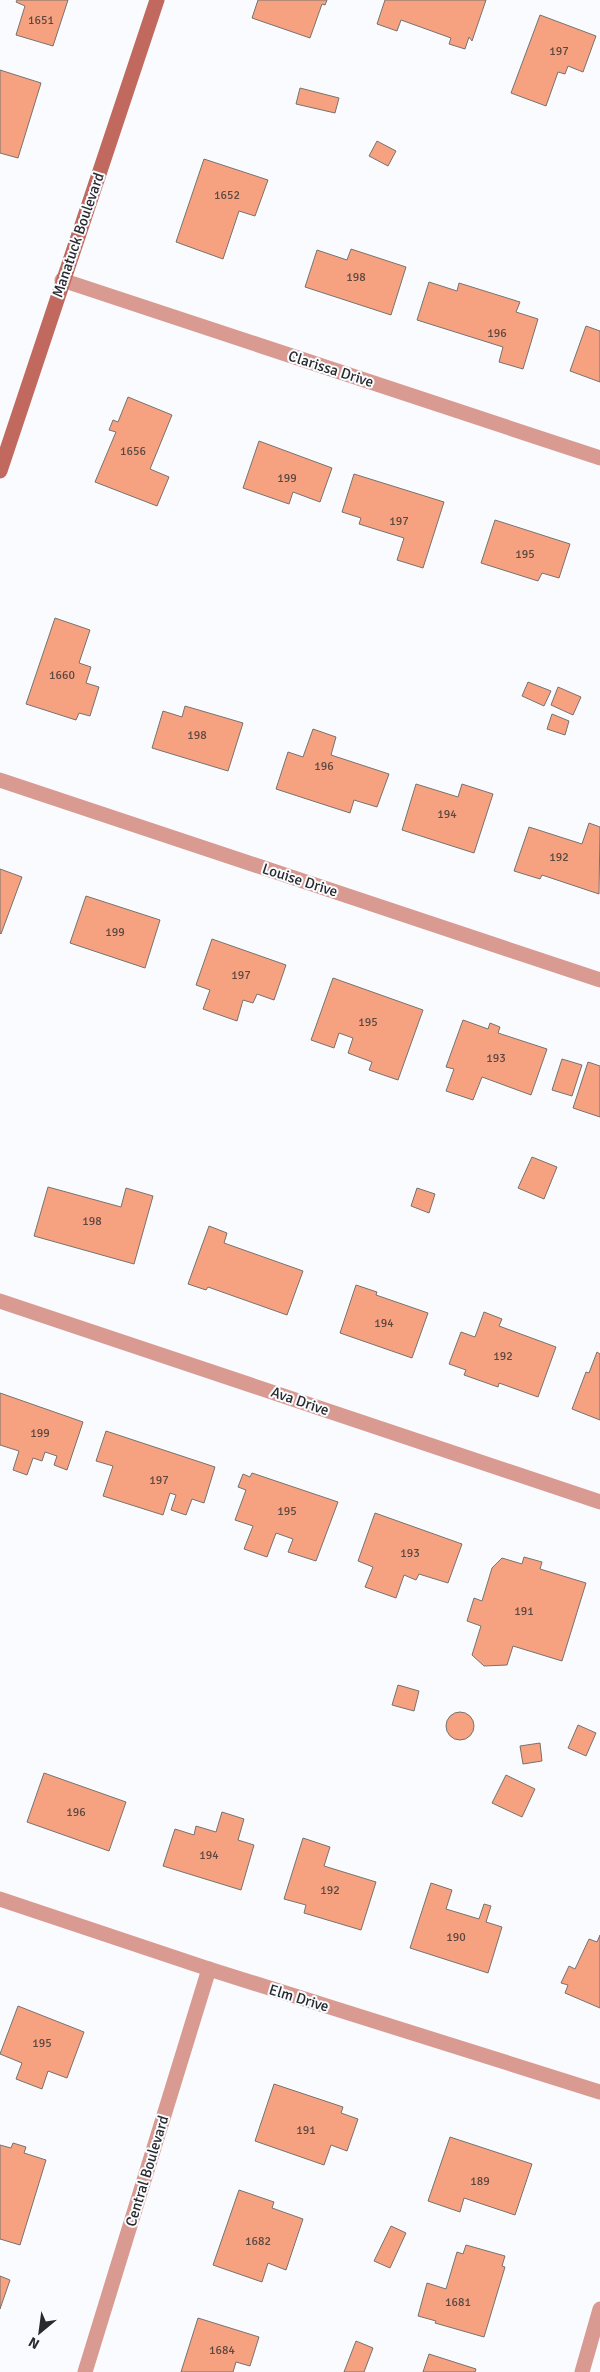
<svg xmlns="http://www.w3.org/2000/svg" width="600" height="2372" font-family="Signika,sans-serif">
  <rect width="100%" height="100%" fill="#f9fbff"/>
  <g fill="#f6a280" stroke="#78726f">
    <path d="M 17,0 L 68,0 L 53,46 L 16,35 L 25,6 L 16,2 Z"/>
    <path d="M 258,0 L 327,0 L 325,5 L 322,4 L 310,38 L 252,18 Z"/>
    <path d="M 385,0 L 486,0 L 472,41 L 469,37 L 465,49 L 449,44 L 451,38 L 401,20 L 397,31 L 377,24 Z"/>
    <path d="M 540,15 L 596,36 L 583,72 L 568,66 L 565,74 L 558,72 L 546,106 L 511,93 Z"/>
    <path d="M 0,70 L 41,83 L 18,158 L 0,153 Z"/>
    <path d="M 300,88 L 339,98 L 335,113 L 296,104 Z"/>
    <path d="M 377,141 L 396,151 L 388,166 L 369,156 Z"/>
    <path d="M 204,159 L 268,180 L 255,216 L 239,211 L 223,259 L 176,242 Z"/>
    <path d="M 351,249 L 406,267 L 391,315 L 305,287 L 317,250 L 347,260 Z"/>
    <path d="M 429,282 L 457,291 L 459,283 L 520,302 L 516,312 L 538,319 L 523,369 L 499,362 L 503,347 L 417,320 Z"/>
    <path d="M 586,326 L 600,331 L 600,382 L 570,371 Z"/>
    <path d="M 128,397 L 172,415 L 150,469 L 169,477 L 157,506 L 95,482 L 116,432 L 109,430 L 113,420 L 118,422 Z"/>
    <path d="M 259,441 L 332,468 L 320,502 L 293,492 L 289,504 L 243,488 Z"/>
    <path d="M 354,474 L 444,502 L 423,568 L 397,560 L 404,538 L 359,524 L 361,518 L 342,512 Z"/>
    <path d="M 495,520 L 570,544 L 559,578 L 542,573 L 538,581 L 481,563 Z"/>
    <path d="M 55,618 L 90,630 L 79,663 L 91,667 L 86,683 L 99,687 L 90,716 L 79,713 L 76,720 L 26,704 Z"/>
    <path d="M 528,682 L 551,691 L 544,706 L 522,696 Z"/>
    <path d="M 558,687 L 581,697 L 573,715 L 551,705 Z"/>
    <path d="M 185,706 L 243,723 L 228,771 L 152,748 L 163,711 L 182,717 Z"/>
    <path d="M 552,714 L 569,721 L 565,735 L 547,729 Z"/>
    <path d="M 313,729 L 336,737 L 331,755 L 389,774 L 377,807 L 354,800 L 350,813 L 276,789 L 288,752 L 303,757 Z"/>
    <path d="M 416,784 L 458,797 L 462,784 L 493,794 L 474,853 L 402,830 Z"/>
    <path d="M 589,823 L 600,827 L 599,894 L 542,875 L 540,879 L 514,871 L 529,827 L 582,844 Z"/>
    <path d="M 0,869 L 22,877 L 1,934 L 0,933 Z"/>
    <path d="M 86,896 L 160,920 L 145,968 L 70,943 Z"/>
    <path d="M 212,939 L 286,965 L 274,1000 L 257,994 L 253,1003 L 243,1000 L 237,1021 L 203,1009 L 210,990 L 196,985 Z"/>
    <path d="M 333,978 L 423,1010 L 398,1080 L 369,1070 L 372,1062 L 348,1053 L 353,1038 L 339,1033 L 334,1048 L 311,1040 Z"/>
    <path d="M 463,1020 L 488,1029 L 490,1023 L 500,1027 L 498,1033 L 547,1049 L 531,1095 L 482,1077 L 473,1100 L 446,1091 L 454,1069 L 446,1067 Z"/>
    <path d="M 562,1059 L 582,1065 L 572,1096 L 552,1090 Z"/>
    <path d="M 588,1062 L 600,1066 L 600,1117 L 573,1108 Z"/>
    <path d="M 532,1157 L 557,1167 L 544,1199 L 518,1188 Z"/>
    <path d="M 48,1187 L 121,1207 L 126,1188 L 153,1196 L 134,1264 L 34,1236 Z"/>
    <path d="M 417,1188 L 435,1194 L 429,1213 L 411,1206 Z"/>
    <path d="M 209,1226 L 227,1233 L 224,1243 L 303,1271 L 287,1315 L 208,1287 L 206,1290 L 188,1284 Z"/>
    <path d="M 356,1285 L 377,1292 L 376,1295 L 428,1313 L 412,1358 L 340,1333 Z"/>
    <path d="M 484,1312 L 502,1319 L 499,1326 L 556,1347 L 538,1397 L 499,1383 L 498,1387 L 464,1375 L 466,1370 L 449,1364 L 461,1332 L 475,1337 Z"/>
    <path d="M 597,1352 L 600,1354 L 600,1420 L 572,1409 L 586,1372 L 589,1373 Z"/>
    <path d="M 0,1393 L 83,1422 L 67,1470 L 54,1465 L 57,1456 L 45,1452 L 42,1461 L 33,1458 L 27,1475 L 13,1470 L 19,1451 L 0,1445 Z"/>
    <path d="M 106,1431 L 215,1467 L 204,1503 L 192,1499 L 186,1515 L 171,1510 L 176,1495 L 170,1493 L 163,1515 L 103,1496 L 113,1466 L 96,1461 Z"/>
    <path d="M 252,1473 L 338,1502 L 316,1561 L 288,1552 L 293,1539 L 276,1533 L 267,1557 L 244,1549 L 253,1526 L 235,1520 L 246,1490 L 238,1487 L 243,1474 L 250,1477 Z"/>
    <path d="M 375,1513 L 462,1544 L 448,1583 L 419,1574 L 416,1580 L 404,1575 L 396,1598 L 365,1587 L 373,1567 L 358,1561 Z"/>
    <path d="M 524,1557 L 542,1562 L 540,1569 L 586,1583 L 562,1661 L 513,1646 L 507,1665 L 484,1666 L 472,1655 L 481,1626 L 467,1621 L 474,1598 L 482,1601 L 492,1568 L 502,1558 L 522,1564 Z"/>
    <path d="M 398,1685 L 419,1691 L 414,1711 L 392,1705 Z"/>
    <circle cx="460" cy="1726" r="14"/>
    <path d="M 578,1725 L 596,1733 L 586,1756 L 568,1748 Z"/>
    <path d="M 540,1743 L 542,1761 L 523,1764 L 520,1746 Z"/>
    <path d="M 44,1773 L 126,1802 L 109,1851 L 27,1822 Z"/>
    <path d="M 506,1775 L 535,1789 L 522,1817 L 492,1803 Z"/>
    <path d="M 222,1812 L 244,1819 L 238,1840 L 254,1845 L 241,1890 L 163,1866 L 175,1829 L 194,1835 L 196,1826 L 216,1832 Z"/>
    <path d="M 303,1838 L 330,1847 L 324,1866 L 376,1882 L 361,1930 L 304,1913 L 306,1905 L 284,1899 Z"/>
    <path d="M 431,1883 L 452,1890 L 446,1909 L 479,1919 L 484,1904 L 491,1906 L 486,1922 L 502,1927 L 488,1973 L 410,1948 Z"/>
    <path d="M 600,1935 L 600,2008 L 565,1993 L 568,1985 L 561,1983 L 569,1966 L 575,1969 L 589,1939 L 597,1942 Z"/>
    <path d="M 18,2006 L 84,2032 L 67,2078 L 48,2071 L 42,2089 L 16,2079 L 22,2063 L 0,2054 Z"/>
    <path d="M 274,2084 L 343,2107 L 341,2113 L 358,2119 L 347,2151 L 331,2145 L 324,2165 L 255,2141 Z"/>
    <path d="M 450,2137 L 532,2164 L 515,2215 L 464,2198 L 460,2212 L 428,2201 Z"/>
    <path d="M 13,2143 L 26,2147 L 24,2153 L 46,2160 L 20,2245 L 0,2239 L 0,2145 L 11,2148 Z"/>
    <path d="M 239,2190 L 274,2202 L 272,2208 L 303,2219 L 286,2270 L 268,2263 L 262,2282 L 213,2265 Z"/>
    <path d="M 391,2226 L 406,2233 L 390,2268 L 374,2261 Z"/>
    <path d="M 466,2245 L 505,2256 L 502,2266 L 505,2267 L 484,2337 L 435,2323 L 436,2321 L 418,2316 L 427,2283 L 446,2289 L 457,2252 L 463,2254 Z"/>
    <path d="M 0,2276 L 10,2280 L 0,2309 Z"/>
    <path d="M 198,2318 L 259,2337 L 250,2366 L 236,2362 L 233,2372 L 181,2372 Z"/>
    <path d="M 356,2341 L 373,2348 L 364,2372 L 344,2372 Z"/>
    <path d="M 429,2354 L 476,2369 L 475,2372 L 423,2372 Z"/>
  </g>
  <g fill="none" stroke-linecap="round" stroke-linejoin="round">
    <g stroke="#d99a92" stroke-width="15">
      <path d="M 62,280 L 600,458"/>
      <path d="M 0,780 L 600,980"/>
      <path d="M 0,1301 L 600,1502"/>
      <path d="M 0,1899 L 209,1969 L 600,2092"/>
      <path d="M 85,2372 L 209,1969"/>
      <path d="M 582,2372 L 600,2309"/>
    </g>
    <path stroke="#c2695f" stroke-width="15" d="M 0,471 L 157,0"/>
  </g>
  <g text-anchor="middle" stroke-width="4" stroke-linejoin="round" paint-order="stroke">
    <g font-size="12" fill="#5c4841">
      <text x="41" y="24">1651</text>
      <text x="559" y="55">197</text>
      <text x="227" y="199">1652</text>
      <text x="356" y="281">198</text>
      <text x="497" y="337">196</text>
      <text x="133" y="455">1656</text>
      <text x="287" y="482">199</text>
      <text x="399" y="525">197</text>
      <text x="525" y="558">195</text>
      <text x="62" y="679">1660</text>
      <text x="197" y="739">198</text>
      <text x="324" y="770">196</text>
      <text x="447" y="818">194</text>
      <text x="559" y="861">192</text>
      <text x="115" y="936">199</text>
      <text x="241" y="979">197</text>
      <text x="368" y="1026">195</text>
      <text x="496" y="1062">193</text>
      <text x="92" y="1225">198</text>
      <text x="384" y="1327">194</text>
      <text x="503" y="1360">192</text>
      <text x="40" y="1437">199</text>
      <text x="159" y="1484">197</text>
      <text x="287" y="1515">195</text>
      <text x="410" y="1557">193</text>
      <text x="524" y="1615">191</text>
      <text x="76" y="1816">196</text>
      <text x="209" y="1859">194</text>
      <text x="330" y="1894">192</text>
      <text x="456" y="1941">190</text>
      <text x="42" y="2047">195</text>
      <text x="306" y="2134">191</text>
      <text x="480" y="2185">189</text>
      <text x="258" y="2245">1682</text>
      <text x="458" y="2306">1681</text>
      <text x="222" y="2354">1684</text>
    </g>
    <g font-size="15" fill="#292a2c" stroke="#f9fbff">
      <text transform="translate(78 235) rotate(-71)" y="5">Manatuck Boulevard</text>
      <text transform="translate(331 369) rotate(18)" y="5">Clarissa Drive</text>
      <text transform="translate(300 880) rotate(18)" y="5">Louise Drive</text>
      <text transform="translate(300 1401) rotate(19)" y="5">Ava Drive</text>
      <text transform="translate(299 1998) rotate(17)" y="5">Elm Drive</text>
      <text transform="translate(147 2171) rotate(-73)" y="5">Central Boulevard</text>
    </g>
  </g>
  <g transform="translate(40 2332) rotate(209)" stroke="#f9fbff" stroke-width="4" paint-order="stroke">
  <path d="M0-4L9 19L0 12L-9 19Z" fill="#292a2c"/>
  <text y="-8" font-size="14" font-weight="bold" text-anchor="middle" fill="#292a2c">N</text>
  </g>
</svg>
